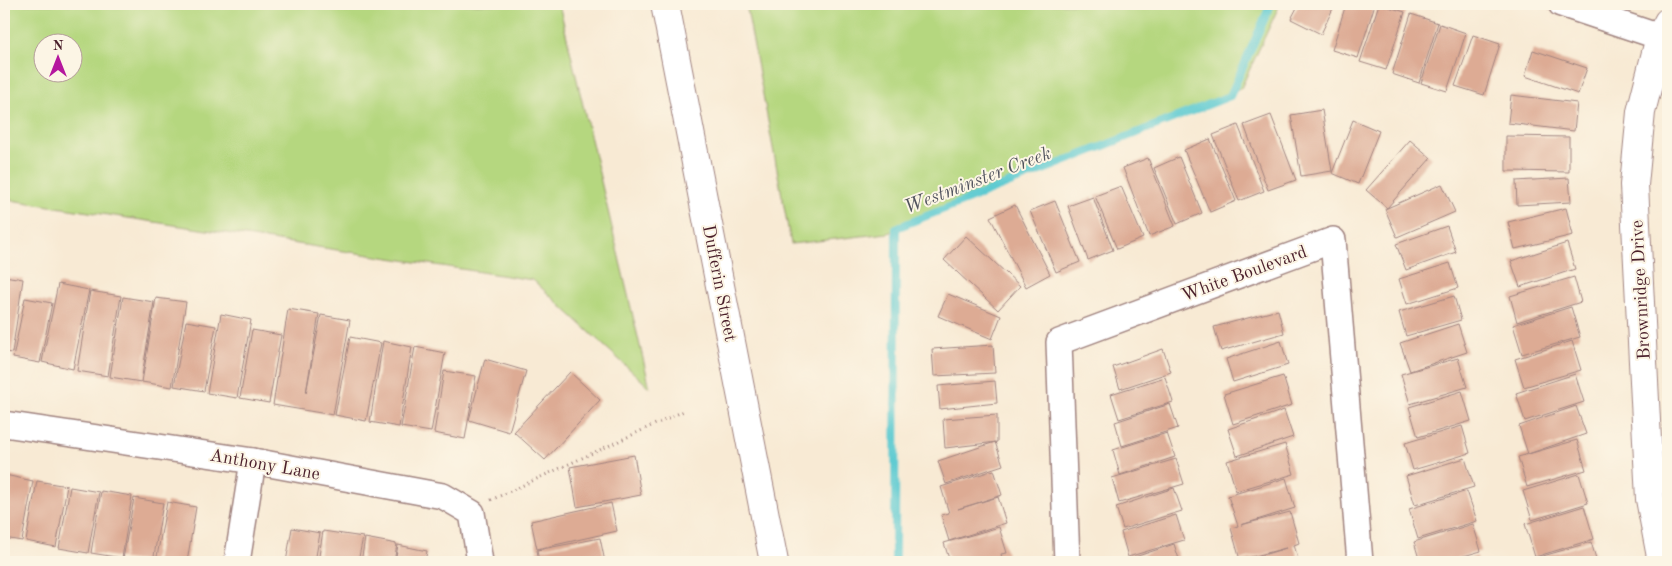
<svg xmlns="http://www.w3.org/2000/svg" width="1672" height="566" font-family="'Old Standard TT',serif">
  <rect width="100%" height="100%" fill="#fcf5e5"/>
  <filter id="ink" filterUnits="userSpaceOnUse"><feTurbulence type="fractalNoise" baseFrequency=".02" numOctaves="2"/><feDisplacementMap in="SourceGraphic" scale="10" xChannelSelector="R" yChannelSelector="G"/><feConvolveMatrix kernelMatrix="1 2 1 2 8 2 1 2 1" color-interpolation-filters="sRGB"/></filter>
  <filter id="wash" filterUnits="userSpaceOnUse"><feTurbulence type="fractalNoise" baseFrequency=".0096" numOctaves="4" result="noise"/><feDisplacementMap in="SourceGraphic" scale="20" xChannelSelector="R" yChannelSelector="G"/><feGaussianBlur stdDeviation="1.12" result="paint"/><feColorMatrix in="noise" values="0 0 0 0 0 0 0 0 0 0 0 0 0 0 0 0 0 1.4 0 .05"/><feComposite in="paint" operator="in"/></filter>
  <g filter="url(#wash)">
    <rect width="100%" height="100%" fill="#f8ead4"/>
    <g fill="#b5d77f" stroke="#807b55" fill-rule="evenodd">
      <path d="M 4,4 L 559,4 L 650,388 L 533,280 L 4,199 ZM 42,42 L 72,42 L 72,72 L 42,72 Z"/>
      <path d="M 746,4 L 1280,4 L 1241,88 L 888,233 L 791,244 Z"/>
    </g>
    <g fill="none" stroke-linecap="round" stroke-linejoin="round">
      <path stroke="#5dcad1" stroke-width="8" d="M 895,562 L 896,228 L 1230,96 L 1271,4"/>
    </g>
    <g id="blocks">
      <g fill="#ddab94">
        <path d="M 1299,4 L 1335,4 L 1321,34 L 1291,19 Z"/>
        <path d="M 1346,4 L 1375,4 L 1358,58 L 1332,50 Z"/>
        <path d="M 1379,4 L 1405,12 L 1386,70 L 1360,62 Z"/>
        <path d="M 1411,14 L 1438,23 L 1419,83 L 1392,74 Z"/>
        <path d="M 1440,24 L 1466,33 L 1447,91 L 1421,83 Z"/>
        <path d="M 1473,35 L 1500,44 L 1484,95 L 1455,86 Z"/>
        <path d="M 1533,50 L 1587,68 L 1578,94 L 1525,76 Z"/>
        <path d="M 1511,95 L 1577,103 L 1574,131 L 1508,123 Z"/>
        <path d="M 1322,110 L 1332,171 L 1301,176 L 1291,115 Z"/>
        <path d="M 1271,115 L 1296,180 L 1268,190 L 1244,125 Z"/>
        <path d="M 1353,120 L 1379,131 L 1358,184 L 1332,173 Z"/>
        <path d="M 1238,125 L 1264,191 L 1239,201 L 1213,135 Z"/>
        <path d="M 1506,136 L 1569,137 L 1569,172 L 1506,171 Z"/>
        <path d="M 1210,139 L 1236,201 L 1210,212 L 1184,150 Z"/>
        <path d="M 1410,140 L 1431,158 L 1387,208 L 1366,190 Z"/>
        <path d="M 1179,157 L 1202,213 L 1177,224 L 1154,168 Z"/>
        <path d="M 1148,158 L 1175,226 L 1149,236 L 1123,168 Z"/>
        <path d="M 1569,178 L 1571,202 L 1517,205 L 1516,181 Z"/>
        <path d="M 1442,184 L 1455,212 L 1397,237 L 1385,209 Z"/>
        <path d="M 1121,186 L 1143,238 L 1117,249 L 1095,196 Z"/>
        <path d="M 1093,197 L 1113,250 L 1088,260 L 1068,206 Z"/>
        <path d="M 1055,201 L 1080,262 L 1056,272 L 1030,211 Z"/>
        <path d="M 1015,205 L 1050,274 L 1026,287 L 990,217 Z"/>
        <path d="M 1566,208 L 1573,235 L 1515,249 L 1508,222 Z"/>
        <path d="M 1447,226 L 1456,252 L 1406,270 L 1396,244 Z"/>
        <path d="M 966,236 L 1020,286 L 998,310 L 944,260 Z"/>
        <path d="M 1567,243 L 1575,269 L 1520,287 L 1511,261 Z"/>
        <path d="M 1450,263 L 1458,288 L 1407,304 L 1399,279 Z"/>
        <path d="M 4,276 L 23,279 L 12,353 L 4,352 Z"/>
        <path d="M 1574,277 L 1581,302 L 1517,322 L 1510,296 Z"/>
        <path d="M 58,284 L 89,290 L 73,369 L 42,362 Z"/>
        <path d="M 90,291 L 121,296 L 108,376 L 77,371 Z"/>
        <path d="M 948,294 L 1001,316 L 992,339 L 938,316 Z"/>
        <path d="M 1454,296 L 1461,320 L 1406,336 L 1399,312 Z"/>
        <path d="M 123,297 L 154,302 L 141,382 L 110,377 Z"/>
        <path d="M 25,298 L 52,303 L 40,363 L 13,358 Z"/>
        <path d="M 156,298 L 186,302 L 172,387 L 142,382 Z"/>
        <path d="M 1571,307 L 1580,337 L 1522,354 L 1513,325 Z"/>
        <path d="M 288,309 L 319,314 L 306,393 L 321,315 L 350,320 L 333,415 L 273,405 Z"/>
        <path d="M 1278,310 L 1284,333 L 1221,351 L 1214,327 Z"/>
        <path d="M 221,314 L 251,320 L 237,398 L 207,393 Z"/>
        <path d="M 186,321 L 216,326 L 204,391 L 174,386 Z"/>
        <path d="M 1458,324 L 1467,352 L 1410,371 L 1400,343 Z"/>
        <path d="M 252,330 L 281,335 L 269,403 L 240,398 Z"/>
        <path d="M 350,337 L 381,343 L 366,421 L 335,415 Z"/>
        <path d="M 383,341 L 412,347 L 399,427 L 370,422 Z"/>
        <path d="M 1281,341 L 1288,365 L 1233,382 L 1226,359 Z"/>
        <path d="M 1572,341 L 1581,370 L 1524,387 L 1515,359 Z"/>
        <path d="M 993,345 L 995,373 L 934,376 L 932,349 Z"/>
        <path d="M 415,347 L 445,353 L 431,432 L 401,427 Z"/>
        <path d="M 1163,349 L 1171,372 L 1120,389 L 1113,367 Z"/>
        <path d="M 1458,358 L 1467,387 L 1410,404 L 1401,374 Z"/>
        <path d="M 485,359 L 526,371 L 509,432 L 469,420 Z"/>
        <path d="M 444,371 L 476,376 L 465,439 L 434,433 Z"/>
        <path d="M 570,372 L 600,400 L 545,460 L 514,432 Z"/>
        <path d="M 1575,374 L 1584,402 L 1525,421 L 1516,393 Z"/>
        <path d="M 1283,376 L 1292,405 L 1233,424 L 1224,394 Z"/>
        <path d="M 1165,377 L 1173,402 L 1119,419 L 1111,394 Z"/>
        <path d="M 995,381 L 997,403 L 940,409 L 938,386 Z"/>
        <path d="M 1462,391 L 1471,421 L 1418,437 L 1409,407 Z"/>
        <path d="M 1170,404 L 1178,428 L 1122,446 L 1115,422 Z"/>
        <path d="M 1576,406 L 1586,434 L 1528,454 L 1519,426 Z"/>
        <path d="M 1284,410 L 1293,437 L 1237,456 L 1228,429 Z"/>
        <path d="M 997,415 L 997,442 L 945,448 L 943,419 Z"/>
        <path d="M 1462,426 L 1470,453 L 1413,470 L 1405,443 Z"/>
        <path d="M 1167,433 L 1175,457 L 1120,475 L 1113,450 Z"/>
        <path d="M 1577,440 L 1586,470 L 1527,487 L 1518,457 Z"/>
        <path d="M 995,442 L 1003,465 L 946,484 L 938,461 Z"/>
        <path d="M 1285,444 L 1294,474 L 1236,491 L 1227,461 Z"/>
        <path d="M 634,455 L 641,495 L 577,507 L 570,467 Z"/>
        <path d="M 1465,458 L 1474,487 L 1415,505 L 1406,476 Z"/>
        <path d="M 1176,459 L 1184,484 L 1119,503 L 1112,478 Z"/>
        <path d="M 994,470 L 1002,495 L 958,509 L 998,497 L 1006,523 L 949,541 L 941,515 L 949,513 L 941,487 Z"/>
        <path d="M 1579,474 L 1588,503 L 1532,520 L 1523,491 Z"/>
        <path d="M 5,475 L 33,481 L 22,541 L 4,538 Z"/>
        <path d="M 1286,478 L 1295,508 L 1241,525 L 1290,512 L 1299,543 L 1294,545 L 1299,562 L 1240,562 L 1286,548 L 1240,560 L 1231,528 L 1238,526 L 1228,496 Z"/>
        <path d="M 37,481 L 67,486 L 56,547 L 26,541 Z"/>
        <path d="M 70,487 L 99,492 L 88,553 L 59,548 Z"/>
        <path d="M 1174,488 L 1182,511 L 1123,529 L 1116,507 Z"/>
        <path d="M 101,491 L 132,496 L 122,558 L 91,553 Z"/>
        <path d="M 1467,491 L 1477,521 L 1418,539 L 1409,509 Z"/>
        <path d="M 134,498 L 163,503 L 153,562 L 123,559 Z"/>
        <path d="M 167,502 L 196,507 L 187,562 L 156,562 Z"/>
        <path d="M 611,503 L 617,531 L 537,549 L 531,521 Z"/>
        <path d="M 1584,506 L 1594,539 L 1535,557 L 1525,524 Z"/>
        <path d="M 1176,515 L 1184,540 L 1128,557 L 1121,532 Z"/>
        <path d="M 1473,524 L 1481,551 L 1443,562 L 1420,562 L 1414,542 Z"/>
        <path d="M 999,527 L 1007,553 L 1001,554 L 1003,562 L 950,562 L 944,543 Z"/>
        <path d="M 292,528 L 320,533 L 315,562 L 286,562 Z"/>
        <path d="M 323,531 L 363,537 L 358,562 L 318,562 Z"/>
        <path d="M 365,538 L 397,544 L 394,562 L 361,562 Z"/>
        <path d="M 600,538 L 605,562 L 539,562 L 537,550 Z"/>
        <path d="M 1591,542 L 1597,562 L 1534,562 L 1533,559 Z"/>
        <path d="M 1174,544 L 1180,562 L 1120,562 Z"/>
        <path d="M 398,545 L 427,551 L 425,562 L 395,562 Z"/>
        <path d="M 1477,556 L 1478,562 L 1458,562 Z"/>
      </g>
    </g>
  </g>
  <g filter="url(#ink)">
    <use href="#blocks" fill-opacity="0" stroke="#a18480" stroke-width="1"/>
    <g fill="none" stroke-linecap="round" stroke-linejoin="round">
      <g stroke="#a18480" stroke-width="28">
        <g id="minor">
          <path d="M 1561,4 L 1660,37"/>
          <path d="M 4,424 L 253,461 L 443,496 L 472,513 L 480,562"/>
          <path d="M 237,562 L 253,461"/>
          <path d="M 1067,562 L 1059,342 L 1333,240 L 1360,562"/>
        </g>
      </g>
      <g stroke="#a18480" stroke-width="30">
        <path id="tertiary" d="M 1662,562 L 1650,499 L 1634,185 L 1641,112 L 1660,37 L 1668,22"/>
      </g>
      <g stroke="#a18480" stroke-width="30">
        <path id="secondary" d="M 665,4 L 774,562"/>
      </g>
      <path stroke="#a18480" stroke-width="3" stroke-dasharray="1 4" stroke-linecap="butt" d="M 491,500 L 686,410"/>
      <use href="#minor" stroke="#fff" stroke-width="25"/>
      <use href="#tertiary" stroke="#fff" stroke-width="28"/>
      <use href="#secondary" stroke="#fff" stroke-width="28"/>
    </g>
  </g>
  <g text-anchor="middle" stroke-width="4" stroke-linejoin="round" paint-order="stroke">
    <g font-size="18" fill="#4a1f2b" stroke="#fcf5e5">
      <text transform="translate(1244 273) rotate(-20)" y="6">White Boulevard</text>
      <text transform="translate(720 283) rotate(79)" y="6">Dufferin Street</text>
      <text transform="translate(1640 290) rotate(-93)" y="6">Brownridge Drive</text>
      <text transform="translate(265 464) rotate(10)" y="6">Anthony Lane</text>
    </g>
    <g font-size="19" font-style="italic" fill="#50525d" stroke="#fcf5e5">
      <text transform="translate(977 179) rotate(-21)" y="7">Westminster Creek</text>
    </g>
  </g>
  <rect width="1672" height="566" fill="none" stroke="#fcf5e5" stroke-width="20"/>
  <g transform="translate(58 58)"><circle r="24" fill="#fcf5e5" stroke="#b59f9b"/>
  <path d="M0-4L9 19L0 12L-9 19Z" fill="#b5179e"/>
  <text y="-8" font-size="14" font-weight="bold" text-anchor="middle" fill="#4a1f2b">N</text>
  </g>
</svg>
